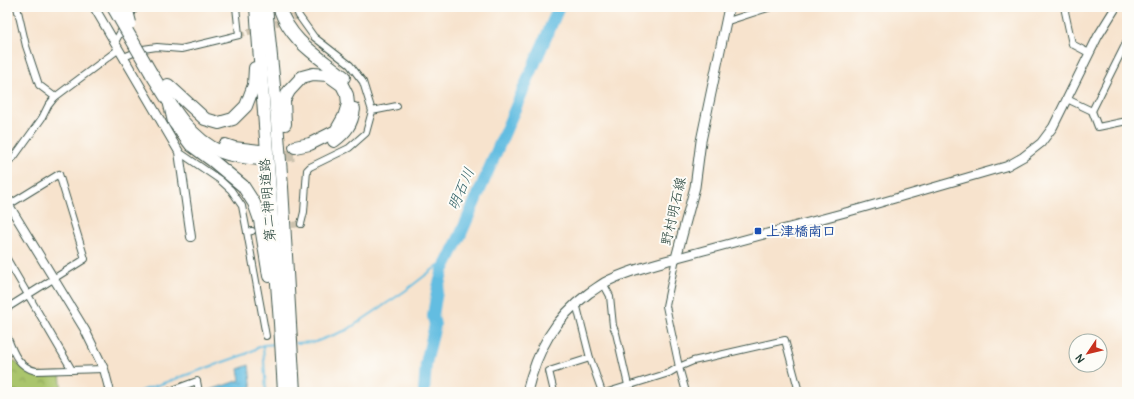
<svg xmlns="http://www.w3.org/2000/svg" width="1134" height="399" font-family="Pangolin,'Klee One',sans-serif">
  <defs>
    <pattern id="park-crowns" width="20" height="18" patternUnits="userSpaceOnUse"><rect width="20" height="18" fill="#aac56c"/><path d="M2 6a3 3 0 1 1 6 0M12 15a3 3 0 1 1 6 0" fill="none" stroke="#8aa15a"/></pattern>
    <pattern id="water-ripples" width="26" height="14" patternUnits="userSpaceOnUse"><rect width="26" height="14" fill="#63bde1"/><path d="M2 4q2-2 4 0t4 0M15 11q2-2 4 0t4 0" fill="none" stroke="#519bb7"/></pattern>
  </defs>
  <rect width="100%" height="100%" fill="#fdfcf7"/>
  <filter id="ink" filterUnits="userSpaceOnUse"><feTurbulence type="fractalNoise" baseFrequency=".025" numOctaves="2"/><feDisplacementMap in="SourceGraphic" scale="8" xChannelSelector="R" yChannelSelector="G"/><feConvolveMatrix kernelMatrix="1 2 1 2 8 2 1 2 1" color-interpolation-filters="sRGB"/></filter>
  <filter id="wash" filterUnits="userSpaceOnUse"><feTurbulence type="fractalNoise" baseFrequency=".012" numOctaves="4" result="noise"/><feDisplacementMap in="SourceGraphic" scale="16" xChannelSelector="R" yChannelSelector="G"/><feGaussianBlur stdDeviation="0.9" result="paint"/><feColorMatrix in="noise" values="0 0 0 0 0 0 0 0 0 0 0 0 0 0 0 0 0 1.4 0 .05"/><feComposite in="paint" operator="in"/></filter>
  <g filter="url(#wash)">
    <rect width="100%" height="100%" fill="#f7e3cd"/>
    <path fill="url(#park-crowns)" stroke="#648150" d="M 7,355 L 30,374 L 60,373 L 62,392 L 9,392 L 7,387 Z"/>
    <path fill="url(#water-ripples)" stroke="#417d8a" d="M 249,365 L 252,392 L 207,392 L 207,391 L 240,380 L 238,369 Z"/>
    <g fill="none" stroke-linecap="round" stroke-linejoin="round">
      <g stroke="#63bde1" stroke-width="2">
        <path d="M 296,343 L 315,342 L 347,330 L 405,291 L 449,257"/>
        <path d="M 263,345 L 266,392"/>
        <path d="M 138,392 L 246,354 L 263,345 L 278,344"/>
      </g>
      <path stroke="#63bde1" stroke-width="12" d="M 424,392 L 426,363 L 435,325 L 433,316 L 435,303 L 438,287 L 443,270 L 460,236 L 559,7"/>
    </g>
  </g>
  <g filter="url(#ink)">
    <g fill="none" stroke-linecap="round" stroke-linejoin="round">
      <g stroke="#ccc2ae" stroke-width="6" stroke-dasharray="6 3" stroke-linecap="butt">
        <path d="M 267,26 L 299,16"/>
        <path d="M 239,35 L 258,29"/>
        <path d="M 283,226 L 301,224"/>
      </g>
      <path stroke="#ccc2ae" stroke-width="12" stroke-dasharray="12 6" stroke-linecap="butt" d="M 269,158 L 294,155"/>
      <g stroke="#3f564b" stroke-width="8">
        <g id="minor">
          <path d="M 17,7 L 26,46 L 39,85 L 55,97"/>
          <path d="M 295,7 L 299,16 L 314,37 L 350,65 L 363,82 L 372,111"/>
          <path d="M 1064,7 L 1072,44 L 1089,53"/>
          <path d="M 130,17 L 135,7"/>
          <path d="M 725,22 L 771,7"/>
          <path d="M 115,42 L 124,26"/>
          <path d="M 124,57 L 143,49 L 157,47 L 181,49 L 239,35 L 236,7"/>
          <path d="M 1067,99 L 1092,111 L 1098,127 L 1127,121"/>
          <path d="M 1092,111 L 1127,41"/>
          <path d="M 179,152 L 220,180 L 231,190 L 242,206 L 247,232 L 252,231"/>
          <path d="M 7,162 L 14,157 L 42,118 L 48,106 L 55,97 L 119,49"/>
          <path d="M 7,206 L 59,174 L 85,259 L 7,308"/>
          <path d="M 301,224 L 304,212 L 307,170 L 310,167 L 349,148 L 366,133 L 372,111 L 397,106"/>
          <path d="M 247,232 L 266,336"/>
          <path d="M 676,258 L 666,306 L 679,367 L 686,392"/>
          <path d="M 7,259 L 72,370"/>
          <path d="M 603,283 L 610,296 L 613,326 L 616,333 L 628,385"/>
          <path d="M 576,303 L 590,358 L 602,392"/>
          <path d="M 7,336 C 13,352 18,367 36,371 L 104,369"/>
          <path d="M 167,392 L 197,381 L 199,392"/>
          <path d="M 554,392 L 549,371 L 590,358"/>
          <path d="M 608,392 L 669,373 L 679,367 L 693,361 L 785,340 L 799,392"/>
        </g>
      </g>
      <g stroke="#3f564b" stroke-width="10">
        <g id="tertiary">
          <path d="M 94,7 L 179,152 L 191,237"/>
          <path d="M 7,202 L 85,330 L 104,369 L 110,392"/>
          <path d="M 676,258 L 862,208 L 1007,166 L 1023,157 L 1041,143 L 1053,127 L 1098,36 L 1116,7"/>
        </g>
      </g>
      <g stroke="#3f564b" stroke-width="11">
        <path id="secondary" d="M 527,392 C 537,350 554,319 589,293 C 594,290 599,286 604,283 C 627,271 652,265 676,258 L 695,187 L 701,141 L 729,7"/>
      </g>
      <g stroke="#3f564b" stroke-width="14">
        <g id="motorway">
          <path d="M 256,7 L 280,323 L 284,392"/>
          <path d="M 266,7 L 275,96 L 282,187 L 294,392"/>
          <path d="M 279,7 C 291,42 317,55 344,77"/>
          <path d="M 151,73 C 169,102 188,138 221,152 C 234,157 247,158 260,159"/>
          <path d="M 168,85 L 205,119 L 219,123 L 233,119 L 246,106 L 254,85 L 255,68"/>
          <path d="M 170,105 L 174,122 L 191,145 L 213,161 L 243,186 L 254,203 L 260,220 L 269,276"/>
          <path d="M 285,124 L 284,100 L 289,91 L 302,77 L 313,74 L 328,75 L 342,85 L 347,95 L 348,104 L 344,117 L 336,131 L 310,144 L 295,147"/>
          <path d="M 334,141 C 346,132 352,124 354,109"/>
          <path d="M 225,145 L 234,148 L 260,151"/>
        </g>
      </g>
      <use href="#minor" stroke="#fff" stroke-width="6"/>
      <use href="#tertiary" stroke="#fff" stroke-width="8"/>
      <use href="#secondary" stroke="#fff" stroke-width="9"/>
      <use href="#motorway" stroke="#fff" stroke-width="12"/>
      <g stroke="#3f564b" stroke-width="14" stroke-linecap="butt">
        <g id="motorway-bridge">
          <path d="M 113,7 L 151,73"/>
          <path d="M 126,7 L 130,23"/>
        </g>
      </g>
      <use href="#motorway-bridge" stroke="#fff" stroke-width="12"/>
    </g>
  </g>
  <rect fill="#1a4fb4" stroke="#fdfcf7" stroke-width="1.5" x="754" y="227" width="8" height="8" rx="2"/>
  <g text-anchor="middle" stroke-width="4" stroke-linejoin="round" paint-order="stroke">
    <g font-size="14" fill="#1f3d34" stroke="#fdfcf7">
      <text transform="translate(267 200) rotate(-94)" y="5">第二神明道路</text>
      <text transform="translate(673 211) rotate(-77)" y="5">野村明石線</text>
    </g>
    <g font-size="14" font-weight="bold" fill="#164399" stroke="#fdfcf7" text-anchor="start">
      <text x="766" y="236">上津橋南口</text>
    </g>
    <g font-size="15" font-style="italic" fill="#336368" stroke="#fdfcf7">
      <text transform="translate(461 189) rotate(-66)" y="5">明石川</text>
    </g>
  </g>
  <rect width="1134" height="399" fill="none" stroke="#fdfcf7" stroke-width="24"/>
  <g transform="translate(1088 353) rotate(235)"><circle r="19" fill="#fdfcf7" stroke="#a4b0a9"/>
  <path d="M0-3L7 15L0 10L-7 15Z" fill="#c8321e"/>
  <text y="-6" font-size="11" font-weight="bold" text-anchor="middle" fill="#1f3d34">N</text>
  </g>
</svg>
